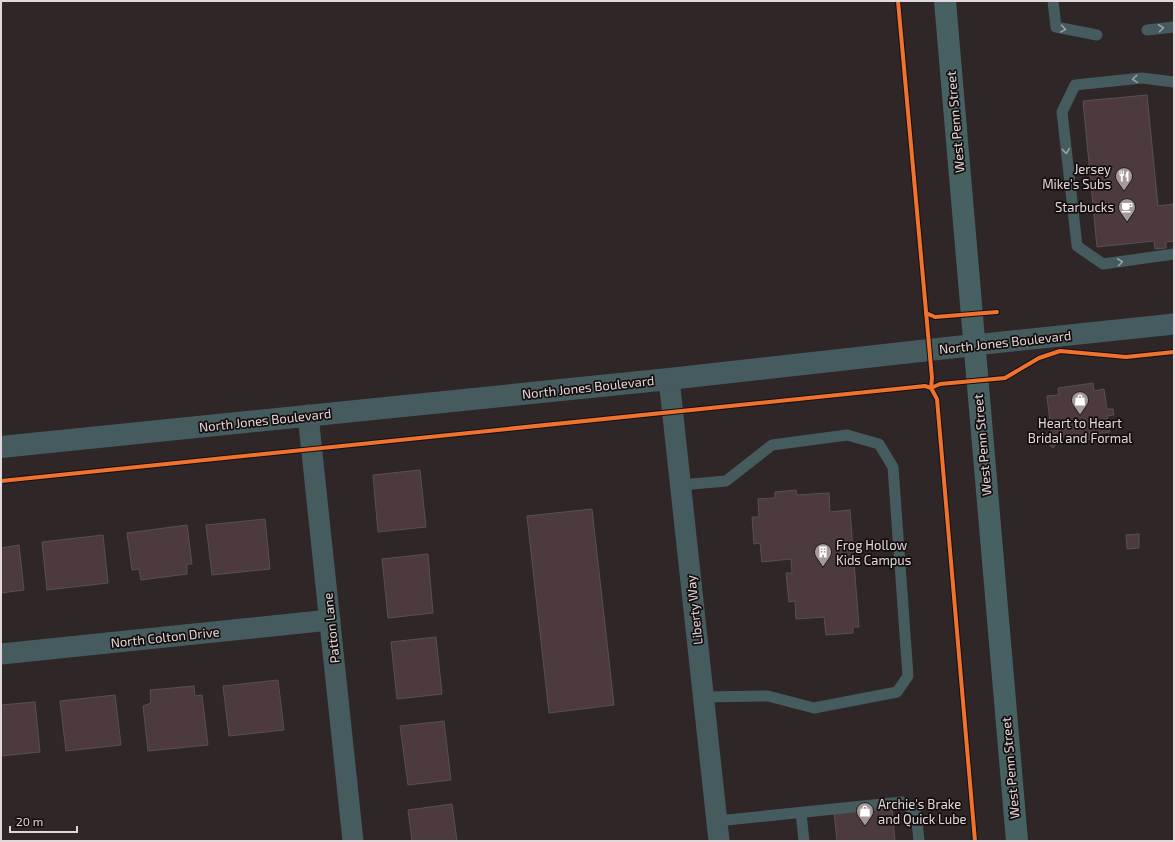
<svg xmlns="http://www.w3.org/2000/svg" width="1175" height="842" font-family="'Exo 2',sans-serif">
  <rect width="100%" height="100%" fill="#2e2627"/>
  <g fill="#4d3a3e" stroke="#585051">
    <path d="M 1147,95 L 1158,206 L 1174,204 L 1174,241 L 1166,242 L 1166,248 L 1155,249 L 1154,241 L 1097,247 L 1083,101 Z"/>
    <path d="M 1093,383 L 1094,391 L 1104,389 L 1107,409 L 1113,409 L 1114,415 L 1107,416 L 1110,432 L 1100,433 L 1101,438 L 1084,440 L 1084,435 L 1062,437 L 1053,448 L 1043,439 L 1051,431 L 1047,396 L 1059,395 L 1058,388 Z"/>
    <path d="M 420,470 L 426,527 L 378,532 L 373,475 Z"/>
    <path d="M 796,490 L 797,495 L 829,493 L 830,512 L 850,510 L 859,627 L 853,627 L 853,633 L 826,635 L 824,617 L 796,619 L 795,601 L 789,602 L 786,573 L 792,573 L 791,559 L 762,562 L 760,543 L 754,544 L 752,517 L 759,517 L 758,499 L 775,498 L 775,492 Z"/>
    <path d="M 592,509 L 614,705 L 549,713 L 527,516 Z"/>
    <path d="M 265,519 L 270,569 L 212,575 L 206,525 Z"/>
    <path d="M 187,525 L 192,564 L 187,564 L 187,574 L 141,580 L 139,569 L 132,570 L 127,533 Z"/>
    <path d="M 1139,534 L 1139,548 L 1127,549 L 1126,535 Z"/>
    <path d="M 103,535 L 108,583 L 47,590 L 42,542 Z"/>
    <path d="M 19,545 L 24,590 L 1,593 L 1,548 Z"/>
    <path d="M 428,554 L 433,613 L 388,618 L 382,559 Z"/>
    <path d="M 436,637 L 442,694 L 397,699 L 391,642 Z"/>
    <path d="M 278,680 L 284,730 L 229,736 L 223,686 Z"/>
    <path d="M 194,686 L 195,696 L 202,695 L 208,745 L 148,751 L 143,706 L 151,703 L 150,690 Z"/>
    <path d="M 115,695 L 121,745 L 66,751 L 60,701 Z"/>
    <path d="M 35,702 L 40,752 L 1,756 L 1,705 Z"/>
    <path d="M 444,721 L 451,780 L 408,785 L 400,726 Z"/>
    <path d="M 452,804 L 457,841 L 412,841 L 408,810 Z"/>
    <path d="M 892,807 L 895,841 L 837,841 L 834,811 Z"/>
  </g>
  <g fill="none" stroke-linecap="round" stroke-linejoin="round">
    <g stroke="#455b5e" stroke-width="11">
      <path d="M 1053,1 L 1056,27 L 1097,35"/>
      <path d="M 1147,30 L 1174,27"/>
      <path d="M 1174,82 L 1142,78 L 1075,85 L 1062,112 L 1077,246 L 1103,264 L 1174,254"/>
      <path d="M 681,485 L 726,481 L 772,445 L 847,435 L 879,444 L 893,467 L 908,676 L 897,692 L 814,708 L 768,696 L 703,697"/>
      <path d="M 801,813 L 804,841"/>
      <path d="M 717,821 L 902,802 L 916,812 L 919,841"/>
    </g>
    <g stroke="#455b5e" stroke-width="21">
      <path d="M 974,345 L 1174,324"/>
      <path d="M 669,379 L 719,841"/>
      <path d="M 308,415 L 353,841"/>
      <path d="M 1,654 L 330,620"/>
    </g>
    <path stroke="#455b5e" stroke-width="22" d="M 1,447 L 669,379 L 974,345"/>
    <path stroke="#476062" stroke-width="22" d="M 945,1 L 1017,841"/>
    <g stroke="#150e0f" stroke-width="6">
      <g id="cycleway">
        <path d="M 898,1 L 932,378 L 931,388"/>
        <path d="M 926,313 L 935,317 L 997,312"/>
        <path d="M 931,388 L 940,384 L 1005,378 L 1039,358 L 1060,351 L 1126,357 L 1174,352"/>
        <path d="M 1,481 L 925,386 L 931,388 L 937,399 L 975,841"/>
      </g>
    </g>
    <use href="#cycleway" stroke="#ef722f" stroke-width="4"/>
  </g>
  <defs><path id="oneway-chevron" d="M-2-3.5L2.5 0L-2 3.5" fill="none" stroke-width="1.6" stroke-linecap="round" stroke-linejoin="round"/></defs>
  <g stroke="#9ca0a2">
    <use href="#oneway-chevron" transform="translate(1161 28) rotate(-7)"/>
    <use href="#oneway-chevron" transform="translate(1063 29) rotate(10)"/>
    <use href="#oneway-chevron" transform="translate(1135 79) rotate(175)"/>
    <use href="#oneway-chevron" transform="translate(1066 151) rotate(84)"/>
    <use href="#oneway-chevron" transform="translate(1120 262) rotate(-7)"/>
  </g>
  <defs>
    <g id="restaurant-pin" transform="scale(0.9)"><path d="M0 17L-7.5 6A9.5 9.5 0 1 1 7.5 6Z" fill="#a49a9b" stroke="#150e0f"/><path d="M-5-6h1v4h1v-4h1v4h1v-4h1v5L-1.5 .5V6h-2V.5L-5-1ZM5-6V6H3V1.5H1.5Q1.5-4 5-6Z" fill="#fff"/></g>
    <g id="cafe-pin" transform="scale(0.9)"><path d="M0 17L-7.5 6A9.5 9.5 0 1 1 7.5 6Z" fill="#a49a9b" stroke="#150e0f"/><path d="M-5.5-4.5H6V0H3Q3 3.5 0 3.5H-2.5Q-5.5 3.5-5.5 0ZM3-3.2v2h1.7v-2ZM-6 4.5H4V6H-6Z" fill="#fff"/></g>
    <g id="shop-pin" transform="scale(0.9)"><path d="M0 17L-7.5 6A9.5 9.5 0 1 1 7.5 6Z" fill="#a49a9b" stroke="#150e0f"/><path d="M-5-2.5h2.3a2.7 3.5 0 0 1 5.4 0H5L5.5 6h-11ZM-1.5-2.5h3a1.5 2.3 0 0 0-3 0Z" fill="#fff"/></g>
    <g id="building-pin" transform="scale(0.9)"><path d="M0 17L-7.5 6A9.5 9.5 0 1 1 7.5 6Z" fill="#a49a9b" stroke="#150e0f"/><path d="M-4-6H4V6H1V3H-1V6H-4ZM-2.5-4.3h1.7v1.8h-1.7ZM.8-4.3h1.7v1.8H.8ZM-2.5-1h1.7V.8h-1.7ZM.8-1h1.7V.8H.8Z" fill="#fff"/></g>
  </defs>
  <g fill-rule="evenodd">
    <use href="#restaurant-pin" x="1124" y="176"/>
    <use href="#cafe-pin" x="1127" y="207"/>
    <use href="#shop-pin" x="1080" y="400"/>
    <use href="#building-pin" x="823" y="552"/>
    <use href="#shop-pin" x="865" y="811"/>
  </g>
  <g text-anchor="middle" stroke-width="3.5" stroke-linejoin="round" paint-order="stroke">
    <g font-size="13" fill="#e3d8d9" stroke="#150e0f">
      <text transform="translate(955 122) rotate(-95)" y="5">West Penn Street</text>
      <text transform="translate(1005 342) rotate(-6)" y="5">North Jones Boulevard</text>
      <text transform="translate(588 387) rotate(-6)" y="5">North Jones Boulevard</text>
      <text transform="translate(265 420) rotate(-6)" y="5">North Jones Boulevard</text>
      <text transform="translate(982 445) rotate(-95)" y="5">West Penn Street</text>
      <text transform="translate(694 610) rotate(-96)" y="5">Liberty Way</text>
      <text transform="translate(331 628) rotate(-96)" y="5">Patton Lane</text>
      <text transform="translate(165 637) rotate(-6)" y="5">North Colton Drive</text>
      <text transform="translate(1010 768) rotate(-95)" y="5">West Penn Street</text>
    </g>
    <g font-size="13" fill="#e3d8d9" stroke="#150e0f" text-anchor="end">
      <text x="1111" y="174">Jersey<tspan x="1111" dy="15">Mike's Subs</tspan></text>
      <text x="1114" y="212">Starbucks</text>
      <text x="1080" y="428" text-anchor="middle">Heart to Heart<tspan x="1080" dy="15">Bridal and Formal</tspan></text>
      <text x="836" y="550" text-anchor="start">Frog Hollow<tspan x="836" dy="15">Kids Campus</tspan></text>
      <text x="878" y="809" text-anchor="start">Archie's Brake<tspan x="878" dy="15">and Quick Lube</tspan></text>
    </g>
  </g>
  <rect width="1175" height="842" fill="none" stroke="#e3d8d9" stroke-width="4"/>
  <path d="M10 826v6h67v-6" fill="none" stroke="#e3d8d9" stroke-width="2"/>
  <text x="16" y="826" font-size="12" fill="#e3d8d9" stroke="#150e0f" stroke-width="3" paint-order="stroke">20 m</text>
</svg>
